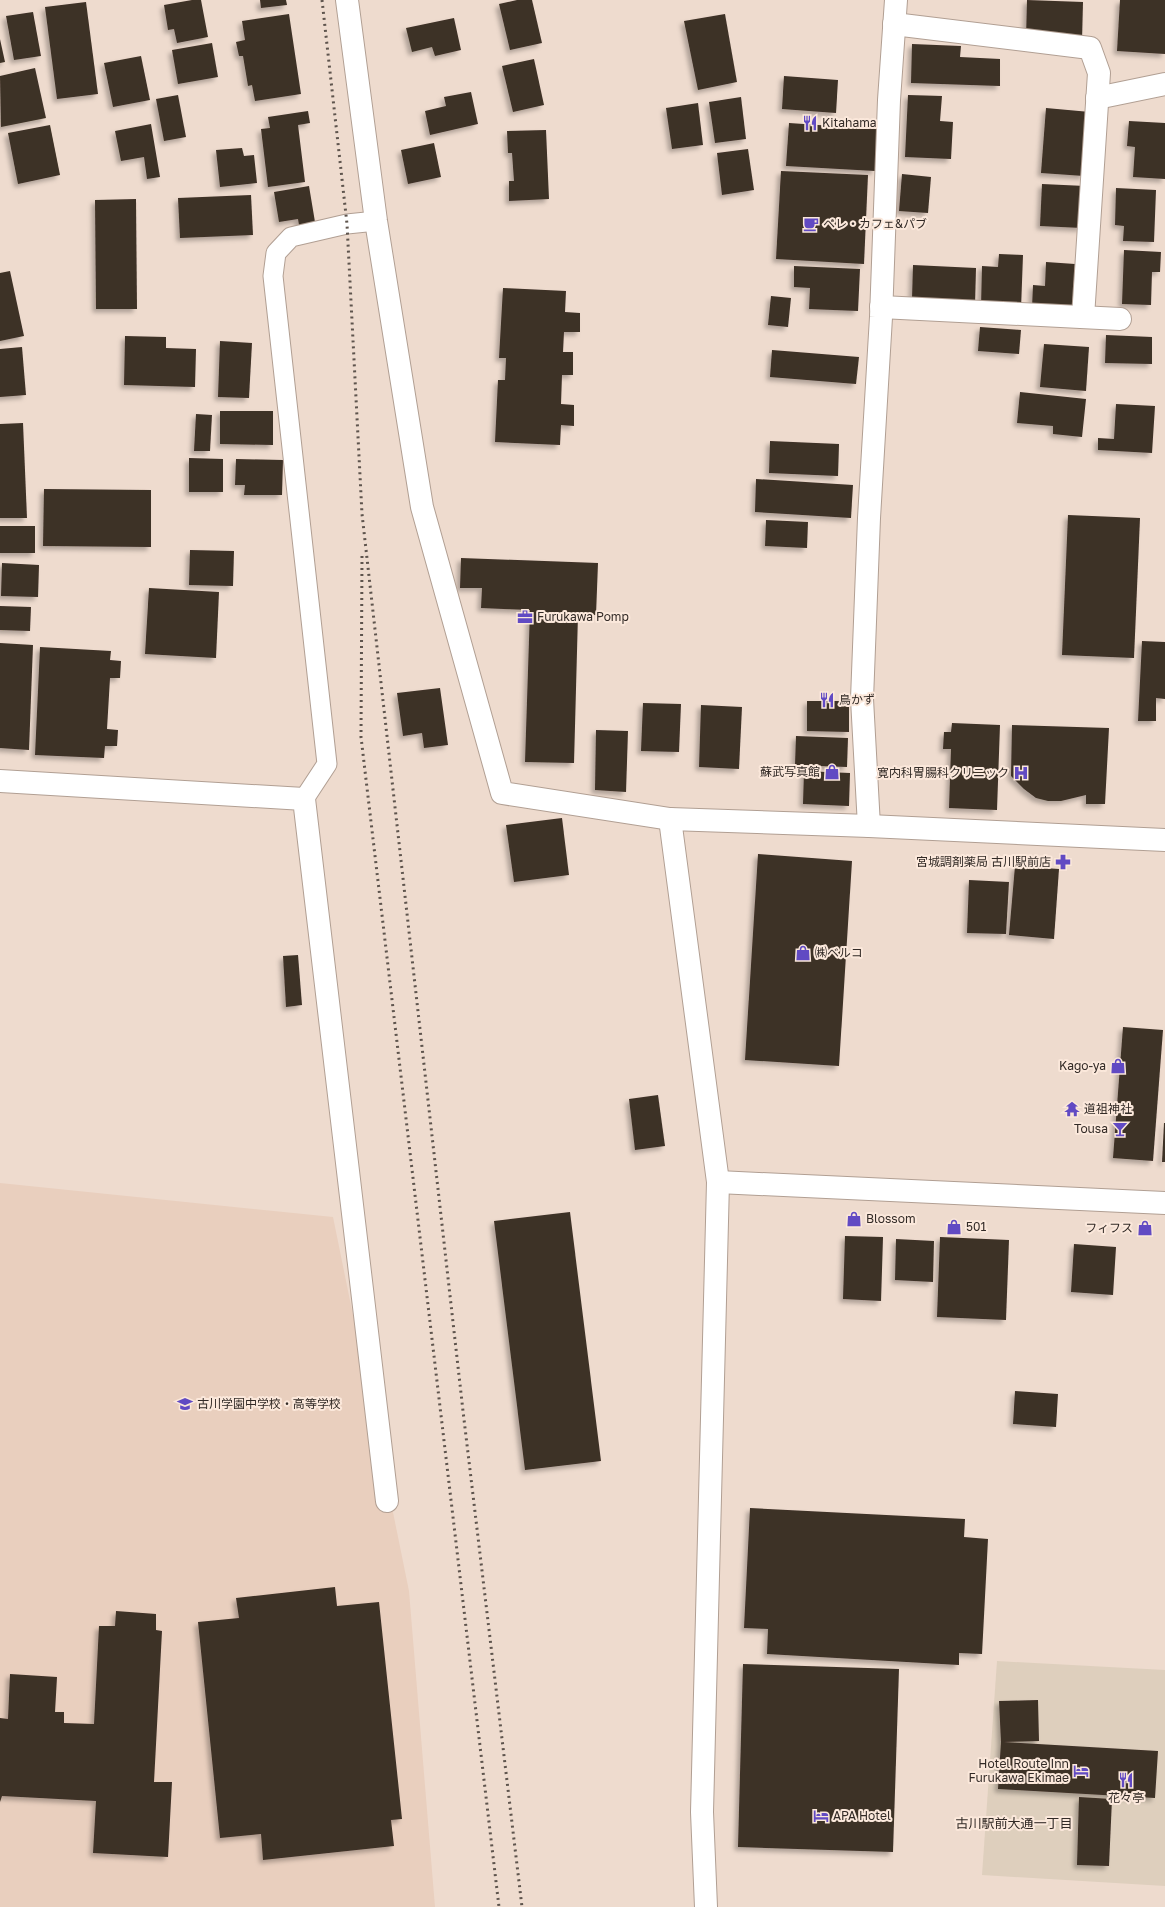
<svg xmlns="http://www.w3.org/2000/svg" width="1165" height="1907" font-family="'Golos Text','Noto Sans JP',sans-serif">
  <defs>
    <filter id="shadow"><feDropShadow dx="-3.5" dy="3.5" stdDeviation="2" flood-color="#0004"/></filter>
  </defs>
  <rect width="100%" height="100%" fill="#eedbce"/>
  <path fill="#decfbd" d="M 997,1661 L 1165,1670 L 1165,1886 L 982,1875 Z"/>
  <path fill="#e9cfbe" d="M 0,1183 L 333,1217 L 409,1591 L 435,1907 L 0,1907 Z"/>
  <g fill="#3e3026" filter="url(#shadow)">
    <path d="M 192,0 L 201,0 L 208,37 L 177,43 L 174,29 L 168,30 L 164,5 Z"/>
    <path d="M 260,0 L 286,0 L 287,5 L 261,8 Z"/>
    <path d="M 517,0 L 532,0 L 542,43 L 510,50 L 499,4 Z"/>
    <path d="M 1027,0 L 1083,2 L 1082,41 L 1026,39 Z"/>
    <path d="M 1120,0 L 1165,0 L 1165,54 L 1117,51 Z"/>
    <path d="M 86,2 L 98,94 L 57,99 L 45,7 Z"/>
    <path d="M 33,12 L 41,56 L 14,60 L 6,16 Z"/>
    <path d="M 289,14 L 301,94 L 255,101 L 252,85 L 248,86 L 243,56 L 239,56 L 236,42 L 245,40 L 242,21 Z"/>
    <path d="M 725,14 L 737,82 L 698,90 L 684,21 Z"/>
    <path d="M 454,18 L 461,50 L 435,56 L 432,47 L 412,52 L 406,28 Z"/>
    <path d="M 0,39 L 5,62 L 0,63 Z"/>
    <path d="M 212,43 L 218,77 L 178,84 L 172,50 Z"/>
    <path d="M 912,44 L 961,46 L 960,57 L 1000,59 L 1000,86 L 911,83 Z"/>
    <path d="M 141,56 L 150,100 L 113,107 L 104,63 Z"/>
    <path d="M 534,59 L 544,105 L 513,112 L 502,66 Z"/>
    <path d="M 35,68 L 46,118 L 1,127 L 0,76 Z"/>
    <path d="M 784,76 L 838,80 L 836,113 L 782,109 Z"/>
    <path d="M 471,92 L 478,124 L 430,135 L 425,111 L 446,106 L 444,97 Z"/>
    <path d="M 178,95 L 186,137 L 164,141 L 156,99 Z"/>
    <path d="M 908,95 L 942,96 L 940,121 L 953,122 L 951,159 L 905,157 Z"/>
    <path d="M 741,97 L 746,139 L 715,143 L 709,102 Z"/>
    <path d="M 698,103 L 703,145 L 672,149 L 666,108 Z"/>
    <path d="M 1046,108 L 1090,112 L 1084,176 L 1041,173 Z"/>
    <path d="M 308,111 L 310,123 L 298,125 L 305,182 L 268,187 L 261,129 L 270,128 L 268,117 Z"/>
    <path d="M 1129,121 L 1165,123 L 1165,179 L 1133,177 L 1135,147 L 1127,146 Z"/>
    <path d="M 789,123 L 877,129 L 875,171 L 786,166 Z"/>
    <path d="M 151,124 L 160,177 L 147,179 L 144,157 L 121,161 L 115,131 Z"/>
    <path d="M 50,125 L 60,175 L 18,184 L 8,133 Z"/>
    <path d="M 546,130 L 549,199 L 509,201 L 509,181 L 514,181 L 512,153 L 508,153 L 507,131 Z"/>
    <path d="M 434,143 L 441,177 L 408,184 L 401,150 Z"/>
    <path d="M 242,148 L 244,156 L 254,155 L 257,183 L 220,187 L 216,150 Z"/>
    <path d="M 748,149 L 754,190 L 722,195 L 717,153 Z"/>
    <path d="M 781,171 L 868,175 L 864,264 L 776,259 Z"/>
    <path d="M 902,174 L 931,177 L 928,213 L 899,211 Z"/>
    <path d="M 1042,184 L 1085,186 L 1082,228 L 1040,226 Z"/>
    <path d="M 309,186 L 315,222 L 299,225 L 298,219 L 279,222 L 274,192 Z"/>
    <path d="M 1116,188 L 1156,190 L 1154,242 L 1123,241 L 1124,226 L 1115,225 Z"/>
    <path d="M 251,195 L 253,235 L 180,238 L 178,198 Z"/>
    <path d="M 136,199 L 137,309 L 96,309 L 95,200 Z"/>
    <path d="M 1124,250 L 1161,252 L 1160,272 L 1152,272 L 1151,305 L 1122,304 Z"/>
    <path d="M 999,254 L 1023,255 L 1021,309 L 981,307 L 982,266 L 998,267 Z"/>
    <path d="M 1046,262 L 1075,264 L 1072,311 L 1032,308 L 1033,285 L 1045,286 Z"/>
    <path d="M 913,265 L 976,268 L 975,306 L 912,299 Z"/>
    <path d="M 794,266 L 860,269 L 858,311 L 809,309 L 810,288 L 794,287 Z"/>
    <path d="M 10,271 L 24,336 L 0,341 L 0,273 Z"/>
    <path d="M 503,288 L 566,291 L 565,312 L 580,313 L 580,332 L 564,332 L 563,352 L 573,352 L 573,375 L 562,375 L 561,404 L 574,405 L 574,426 L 561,425 L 560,445 L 495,442 L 498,380 L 505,380 L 506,358 L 499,358 Z"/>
    <path d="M 771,296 L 791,298 L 788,327 L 768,325 Z"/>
    <path d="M 980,327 L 1021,330 L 1019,354 L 978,351 Z"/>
    <path d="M 1106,335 L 1152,337 L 1152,364 L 1105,363 Z"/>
    <path d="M 125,336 L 166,337 L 166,348 L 196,349 L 195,387 L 124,385 Z"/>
    <path d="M 220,341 L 252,343 L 249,398 L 218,397 Z"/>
    <path d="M 1044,344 L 1089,347 L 1086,391 L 1040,387 Z"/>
    <path d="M 22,347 L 26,395 L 0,397 L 0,349 Z"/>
    <path d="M 772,350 L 859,357 L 856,384 L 770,377 Z"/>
    <path d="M 1020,392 L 1086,399 L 1082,437 L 1053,434 L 1053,426 L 1017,423 Z"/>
    <path d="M 1116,404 L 1155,406 L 1152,453 L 1098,450 L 1098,438 L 1114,439 Z"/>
    <path d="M 220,411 L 273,411 L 273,445 L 220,444 Z"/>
    <path d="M 196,414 L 212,415 L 210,451 L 194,451 Z"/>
    <path d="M 23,423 L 27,518 L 0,518 L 0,424 Z"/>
    <path d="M 770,441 L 839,444 L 838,476 L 769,473 Z"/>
    <path d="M 189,458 L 223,459 L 223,492 L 189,492 Z"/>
    <path d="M 236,459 L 283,460 L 282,495 L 244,495 L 245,485 L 235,485 Z"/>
    <path d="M 756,479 L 853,485 L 851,518 L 755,512 Z"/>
    <path d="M 44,489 L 151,490 L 151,547 L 43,546 Z"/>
    <path d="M 1068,515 L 1140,518 L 1134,658 L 1062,655 Z"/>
    <path d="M 766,520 L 808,522 L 807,548 L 765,546 Z"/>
    <rect x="0" y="526" width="35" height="27"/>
    <path d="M 190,550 L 234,551 L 233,586 L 189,585 Z"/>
    <path d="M 461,558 L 598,563 L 596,615 L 578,614 L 574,763 L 525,762 L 530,610 L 481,608 L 482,588 L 460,588 Z"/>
    <path d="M 2,563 L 39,565 L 38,597 L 1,596 Z"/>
    <path d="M 149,588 L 219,592 L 216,658 L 145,654 Z"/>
    <path d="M 0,606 L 31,607 L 30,631 L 0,630 Z"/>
    <path d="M 1142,641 L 1165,642 L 1165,699 L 1156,698 L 1156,721 L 1138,721 Z"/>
    <path d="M 0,643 L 33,645 L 29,750 L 0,748 Z"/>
    <path d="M 40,647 L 111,651 L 110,660 L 121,661 L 120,678 L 110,678 L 107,729 L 118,730 L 117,746 L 105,746 L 104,758 L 35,755 Z"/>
    <path d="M 440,688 L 448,745 L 424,748 L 422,733 L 403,736 L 397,693 Z"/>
    <path d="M 807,701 L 849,701 L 849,732 L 807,731 Z"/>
    <path d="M 643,703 L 681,704 L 679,752 L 641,751 Z"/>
    <path d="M 701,705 L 742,707 L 739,769 L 699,767 Z"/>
    <path d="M 952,723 L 1000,725 L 997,810 L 949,808 L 951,749 L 943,749 L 944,732 L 951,732 Z"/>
    <path d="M 1012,725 L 1109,728 L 1105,804 L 1086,804 L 1086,795 L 1061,801 L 1048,801 L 1036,798 L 1024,789 L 1011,776 Z"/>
    <path d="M 596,730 L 628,731 L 626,792 L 595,790 Z"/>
    <path d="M 796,736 L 848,738 L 847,767 L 795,765 Z"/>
    <path d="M 804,771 L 850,773 L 849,806 L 803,804 Z"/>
    <path d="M 562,818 L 569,875 L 514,882 L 506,825 Z"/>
    <path d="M 758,854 L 852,861 L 839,1066 L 745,1060 Z"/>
    <path d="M 1015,866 L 1059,869 L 1054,939 L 1009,935 Z"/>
    <path d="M 969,880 L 1009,882 L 1006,934 L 967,933 Z"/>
    <path d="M 298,955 L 302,1005 L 286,1007 L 283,956 Z"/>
    <path d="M 1123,1027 L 1163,1030 L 1153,1161 L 1113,1158 Z"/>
    <path d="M 658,1095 L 665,1146 L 635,1150 L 629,1099 Z"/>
    <path d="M 1164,1123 L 1165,1123 L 1165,1162 L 1162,1162 Z"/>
    <path d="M 570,1212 L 601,1461 L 525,1470 L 494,1221 Z"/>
    <path d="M 845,1236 L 883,1237 L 881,1301 L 843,1299 Z"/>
    <path d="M 940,1237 L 1009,1240 L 1006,1320 L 937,1317 Z"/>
    <path d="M 896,1239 L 934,1241 L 933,1282 L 895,1280 Z"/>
    <path d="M 1074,1244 L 1116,1247 L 1113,1295 L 1071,1292 Z"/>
    <path d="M 1015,1391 L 1058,1394 L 1056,1427 L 1013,1424 Z"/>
    <path d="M 750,1508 L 965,1519 L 964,1537 L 988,1539 L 982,1654 L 959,1653 L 959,1665 L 767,1654 L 768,1629 L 744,1628 Z"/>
    <path d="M 335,1587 L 337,1606 L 379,1602 L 402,1819 L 391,1820 L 394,1846 L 263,1860 L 261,1834 L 220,1838 L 198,1622 L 239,1618 L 236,1598 Z"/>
    <path d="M 116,1611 L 156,1614 L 156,1630 L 162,1631 L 154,1782 L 172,1782 L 168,1857 L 93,1853 L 96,1801 L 2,1796 L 0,1802 L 0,1718 L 8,1719 L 10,1674 L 57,1677 L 55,1712 L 64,1712 L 64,1723 L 94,1724 L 99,1626 L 115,1626 Z"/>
    <path d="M 743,1664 L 899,1669 L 893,1852 L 738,1847 Z"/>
    <path d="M 1038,1700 L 1039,1741 L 1004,1742 L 1158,1751 L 1155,1798 L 998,1789 L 1001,1742 L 999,1701 Z"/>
    <path d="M 1079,1797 L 1112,1799 L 1109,1866 L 1077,1865 Z"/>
  </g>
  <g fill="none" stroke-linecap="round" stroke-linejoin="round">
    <g stroke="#b19f93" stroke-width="21">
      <path id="service" d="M 304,799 L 327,764 L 273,276 L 276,253 L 291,237 L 347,224 L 376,221"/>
    </g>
    <g stroke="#b19f93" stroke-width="24">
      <g id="minor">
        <path d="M 347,0 L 376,221 L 422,507 L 502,793 L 670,819"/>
        <path d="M 894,24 L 1090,48 L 1099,73 L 1083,317"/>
        <path d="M 1097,98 L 1165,84"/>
        <path d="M 881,307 L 1120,319"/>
        <path d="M 0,781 L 304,799 L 387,1501"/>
        <path d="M 869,826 L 862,699 L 869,518 L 881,317 L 889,100 L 896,0"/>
      </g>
    </g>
    <g stroke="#b19f93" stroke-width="24">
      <g id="tertiary">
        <path d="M 718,1182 L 1165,1203"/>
        <path d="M 706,1907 L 702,1812 L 718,1182 L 670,819 L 869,826 L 1165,840"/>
      </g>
    </g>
    <use href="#service" stroke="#fff" stroke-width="19"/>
    <use href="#minor" stroke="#fff" stroke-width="22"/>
    <use href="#tertiary" stroke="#fff" stroke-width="22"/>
    <g stroke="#5e544d" stroke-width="3" stroke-dasharray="2 4" stroke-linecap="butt">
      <path d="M 322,0 L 347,224 L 362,514 L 463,1411 L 522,1907"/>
      <path d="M 362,556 L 361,737 L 499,1907"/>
    </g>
  </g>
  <defs>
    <g id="restaurant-bare" transform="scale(1.2)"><path d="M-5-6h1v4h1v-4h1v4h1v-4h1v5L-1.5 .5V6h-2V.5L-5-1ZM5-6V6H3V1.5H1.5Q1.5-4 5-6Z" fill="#614ac3" stroke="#fbe8db" stroke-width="2.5" paint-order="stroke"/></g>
    <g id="cafe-bare" transform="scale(1.2)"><path d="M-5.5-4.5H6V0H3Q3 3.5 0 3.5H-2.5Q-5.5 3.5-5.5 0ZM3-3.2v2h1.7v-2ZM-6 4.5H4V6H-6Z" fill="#614ac3" stroke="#fbe8db" stroke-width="2.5" paint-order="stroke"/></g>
    <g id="office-bare" transform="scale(1.2)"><path d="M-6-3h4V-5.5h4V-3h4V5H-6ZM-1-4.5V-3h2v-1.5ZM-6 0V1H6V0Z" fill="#614ac3" stroke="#fbe8db" stroke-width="2.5" paint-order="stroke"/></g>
    <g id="shop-bare" transform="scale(1.2)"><path d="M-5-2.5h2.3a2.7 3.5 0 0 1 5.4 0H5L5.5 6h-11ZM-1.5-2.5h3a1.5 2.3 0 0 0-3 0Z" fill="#614ac3" stroke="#fbe8db" stroke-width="2.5" paint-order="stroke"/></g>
    <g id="hospital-bare" transform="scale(1.2)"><path d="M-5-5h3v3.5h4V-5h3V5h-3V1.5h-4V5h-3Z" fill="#614ac3" stroke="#fbe8db" stroke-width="2.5" paint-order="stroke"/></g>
    <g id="pharmacy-bare" transform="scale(1.2)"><path d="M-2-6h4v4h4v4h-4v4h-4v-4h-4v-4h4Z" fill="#614ac3" stroke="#fbe8db" stroke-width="2.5" paint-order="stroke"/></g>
    <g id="temple-bare" transform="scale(1.2)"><path d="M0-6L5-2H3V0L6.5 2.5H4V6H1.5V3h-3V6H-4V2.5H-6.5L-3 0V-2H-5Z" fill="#614ac3" stroke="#fbe8db" stroke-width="2.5" paint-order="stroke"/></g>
    <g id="bar-bare" transform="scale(1.2)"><path d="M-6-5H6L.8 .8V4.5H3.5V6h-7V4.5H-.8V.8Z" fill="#614ac3" stroke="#fbe8db" stroke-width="2.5" paint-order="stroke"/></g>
    <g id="school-bare" transform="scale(1.2)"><path d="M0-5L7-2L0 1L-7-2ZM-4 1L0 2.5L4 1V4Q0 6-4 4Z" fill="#614ac3" stroke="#fbe8db" stroke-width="2.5" paint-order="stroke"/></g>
    <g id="hotel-bare" transform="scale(1.2)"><path d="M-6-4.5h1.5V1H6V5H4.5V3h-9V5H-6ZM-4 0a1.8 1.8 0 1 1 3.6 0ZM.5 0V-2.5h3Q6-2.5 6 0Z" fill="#614ac3" stroke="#fbe8db" stroke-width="2.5" paint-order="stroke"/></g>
  </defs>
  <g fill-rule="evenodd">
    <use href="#restaurant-bare" x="810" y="123"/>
    <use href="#cafe-bare" x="811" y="224"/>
    <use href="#office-bare" x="525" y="617"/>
    <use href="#restaurant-bare" x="827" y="700"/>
    <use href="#shop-bare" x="832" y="772"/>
    <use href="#hospital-bare" x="1021" y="773"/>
    <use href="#pharmacy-bare" x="1063" y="862"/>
    <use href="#shop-bare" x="803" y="953"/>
    <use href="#shop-bare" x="1118" y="1066"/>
    <use href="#temple-bare" x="1072" y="1109"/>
    <use href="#bar-bare" x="1120" y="1129"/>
    <use href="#shop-bare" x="854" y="1219"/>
    <use href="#shop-bare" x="954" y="1227"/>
    <use href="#shop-bare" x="1145" y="1228"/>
    <use href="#school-bare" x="185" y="1404"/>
    <use href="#hotel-bare" x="1081" y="1771"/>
    <use href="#restaurant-bare" x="1126" y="1780"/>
    <use href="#hotel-bare" x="821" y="1816"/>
  </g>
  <g text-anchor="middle" stroke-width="4" stroke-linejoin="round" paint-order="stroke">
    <g font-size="12" fill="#322a26" stroke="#fbe8db" text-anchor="start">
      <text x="822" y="127">Kitahama</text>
      <text x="823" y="228">ペレ・カフェ&amp;パブ</text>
      <text x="537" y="621">Furukawa Pomp</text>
      <text x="839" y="704">鳥かず</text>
      <text x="820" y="776" text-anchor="end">蘇武写真館</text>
      <text x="1009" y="777" text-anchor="end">寛内科胃腸科クリニック</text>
      <text x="1051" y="866" text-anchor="end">宮城調剤薬局 古川駅前店</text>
      <text x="815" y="957">㈱ベルコ</text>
      <text x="1106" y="1070" text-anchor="end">Kago-ya</text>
      <text x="1084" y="1113">道祖神社</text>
      <text x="1108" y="1133" text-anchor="end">Tousa</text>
      <text x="866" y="1223">Blossom</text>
      <text x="966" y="1231">501</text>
      <text x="1133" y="1232" text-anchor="end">フィフス</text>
      <text x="197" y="1408">古川学園中学校・高等学校</text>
      <text x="1069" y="1768" text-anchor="end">Hotel Route Inn<tspan x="1069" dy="14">Furukawa Ekimae</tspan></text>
      <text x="1126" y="1802" text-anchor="middle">花々亭</text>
      <text x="833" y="1820">APA Hotel</text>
    </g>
    <g font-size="13" fill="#322a26" stroke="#fbe8db">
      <text x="1014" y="1828">古川駅前大通一丁目</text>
    </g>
  </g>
</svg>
